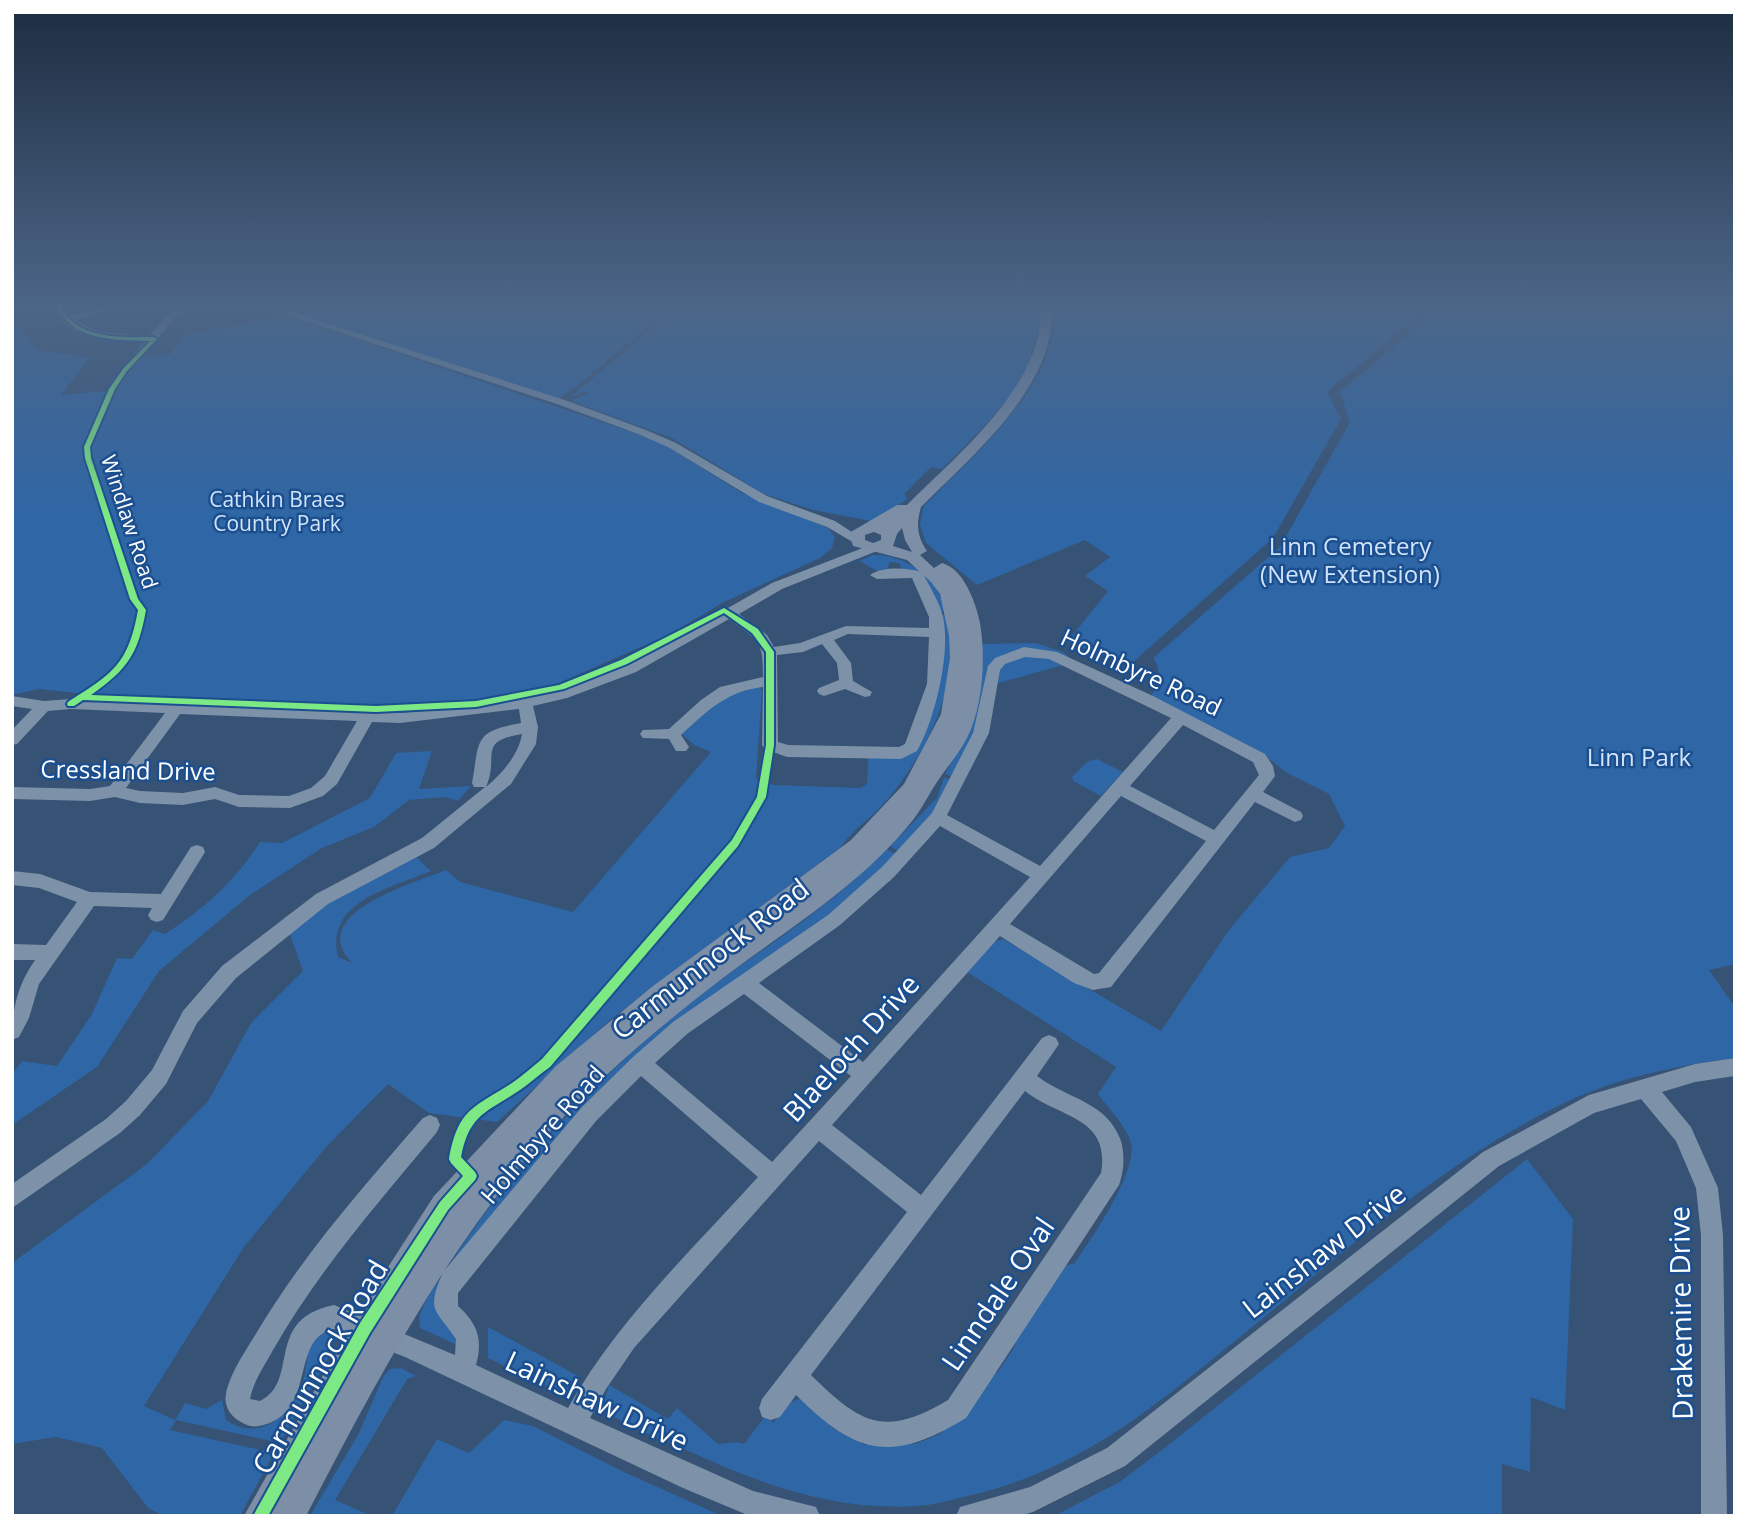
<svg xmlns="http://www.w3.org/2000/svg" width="1747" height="1528" font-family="'Open Sans',sans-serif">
  <rect width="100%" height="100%" fill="#365274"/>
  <g fill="#2f66a5">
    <path d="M 318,303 L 687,303 L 654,321 L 577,386 L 559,398 L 274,307 L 278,305 L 298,311 Z"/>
    <path d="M 693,303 L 1043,303 L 1044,309 L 1028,365 L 1012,393 L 990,420 L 942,469 L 931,467 L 904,494 L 908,499 L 871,521 L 813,510 L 764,494 L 672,438 L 571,401 L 589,393 L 584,392 L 569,398 L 660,322 Z"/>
    <path d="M 1053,303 L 1434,303 L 1329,390 L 1328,394 L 1341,419 L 1273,538 L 1132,663 L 1125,663 L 1067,642 L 1108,591 L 1085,576 L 1110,557 L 1085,540 L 977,585 L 926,543 L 920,525 L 923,507 C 967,462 1041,399 1052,335 C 1054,325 1053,313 1053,303 Z"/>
    <path d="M 1446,303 L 1735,303 L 1735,964 L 1709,970 L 1735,1007 L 1735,1058 C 1675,1066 1610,1079 1556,1107 C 1439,1165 1340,1256 1240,1337 C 1153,1407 1084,1468 972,1495 C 957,1498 942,1503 928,1505 C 850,1513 775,1490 704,1458 C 672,1443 636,1431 606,1412 L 604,1402 L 609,1385 L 668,1419 L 677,1408 L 718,1444 L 736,1442 L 744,1444 L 766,1415 L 773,1423 C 781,1414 789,1398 802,1399 L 834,1429 L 865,1445 L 872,1440 L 915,1444 L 938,1435 L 962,1416 L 991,1373 L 997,1373 L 1015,1346 L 1013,1338 L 1061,1267 L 1075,1263 C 1091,1239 1141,1168 1130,1140 C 1124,1124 1108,1108 1098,1094 L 1116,1067 L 967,972 L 993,942 L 1003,939 L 1161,1031 L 1229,930 L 1290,857 L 1329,848 L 1345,826 L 1329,794 L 1287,773 L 1259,751 L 1151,697 C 1158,682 1163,673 1153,658 L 1280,547 L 1350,422 L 1340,392 Z"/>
    <path d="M 286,316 L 638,434 L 665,445 L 742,493 L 828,528 L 835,537 L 832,548 L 820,558 L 724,602 L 668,635 L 559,683 L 477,700 L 410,704 L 309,704 L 94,695 L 39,689 L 12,695 L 12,319 L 38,350 L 89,358 L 61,395 L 116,390 L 140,357 L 169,355 L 187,334 Z"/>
    <path d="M 873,555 C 906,554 938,578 945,610 L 937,615 L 917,571 L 902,569 L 899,563 L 890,562 L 887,569 L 877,571 L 859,561 Z"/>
    <path d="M 946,612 C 946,625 950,637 950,650 C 952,704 920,761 886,801 C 872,818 854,828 841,847 L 611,1019 L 497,1122 L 429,1113 L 388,1084 L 327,1146 L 244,1247 L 144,1406 L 175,1420 L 185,1403 L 206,1409 L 222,1400 L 226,1420 C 258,1443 293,1416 303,1382 C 307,1370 306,1350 313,1340 C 315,1336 322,1333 326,1330 L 332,1333 L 333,1345 L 329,1357 L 280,1443 L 176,1420 L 170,1430 L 274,1453 L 240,1516 L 164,1516 L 148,1508 L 102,1448 L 56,1437 L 12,1444 L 12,1263 L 147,1164 L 208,1101 L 251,1023 L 303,971 L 289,932 L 334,899 L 416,857 L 431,871 C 391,888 325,901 338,957 L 352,963 C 304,913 415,883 446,870 L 460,882 L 573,912 L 711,752 L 694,745 L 682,734 L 722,694 L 757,685 L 762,690 L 756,779 L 774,785 L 860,788 L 867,784 L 868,758 L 905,757 L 929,718 L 938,617 Z"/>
    <path d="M 1036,643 L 1063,652 L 1074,662 L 1050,652 L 996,659 L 975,734 L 955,778 L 945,774 L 960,746 L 982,644 Z"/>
    <path d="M 1041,654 L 1067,664 L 995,684 L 996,674 L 1008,659 Z"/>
    <path d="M 432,751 L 419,789 L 471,786 L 458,801 L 445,797 L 409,800 L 374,827 L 322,848 L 250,895 L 159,971 L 97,1067 L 12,1125 L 12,1074 L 22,1061 L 57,1066 L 92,1014 L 117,958 L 132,959 L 153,930 L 165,934 C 206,907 233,883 260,842 L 282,843 L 370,798 L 396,753 Z"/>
    <path d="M 1097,759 L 1123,772 L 1101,796 L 1073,781 L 1072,777 L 1088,761 Z"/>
    <path d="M 944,778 L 954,780 L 933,813 L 900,852 L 890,846 L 937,798 Z"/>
    <path d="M 887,849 L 897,855 L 865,886 L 817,924 L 703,1004 L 444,1283 L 460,1330 L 459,1346 L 420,1328 C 415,1308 438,1284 448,1267 C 513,1164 600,1074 695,999 C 732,970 773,944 811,915 C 838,895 863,872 887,849 Z"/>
    <path d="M 1527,1159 L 1573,1219 L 1565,1410 L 1531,1397 L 1530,1472 L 1502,1464 L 1502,1516 L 1054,1516 L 1121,1481 L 1162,1450 Z"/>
    <path d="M 488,1327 L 580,1377 L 567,1392 L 557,1391 L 488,1358 Z"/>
    <path d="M 401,1368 L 416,1376 L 407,1379 L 335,1500 L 372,1516 L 310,1516 L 359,1433 L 383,1377 L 390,1369 Z"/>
    <path d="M 504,1420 L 533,1426 L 624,1472 L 722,1516 L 392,1516 L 437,1439 L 469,1453 Z"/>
  </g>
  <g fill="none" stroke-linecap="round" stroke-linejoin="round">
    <g fill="#7d92a8" fill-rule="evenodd">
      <path d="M 53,303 L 62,303 L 69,316 L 106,307 L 106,311 L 74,320 L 99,332 L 149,336 L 178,303 L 188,303 L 129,372 L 116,391 L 112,392 L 107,389 L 144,342 C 119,341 81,341 63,322 C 59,319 56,309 53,303 Z"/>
      <path d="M 250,303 L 271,305 L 271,303 L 306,303 L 302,306 L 276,307 L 565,400 L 646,430 L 676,443 L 767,496 L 835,521 L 861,538 L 855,542 L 851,541 L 827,527 L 759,502 L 668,447 L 638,434 L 557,404 Z"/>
      <path d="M 873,544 L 877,545 L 877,551 L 782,589 L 739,614 L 767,635 L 774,647 L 800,643 L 846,626 L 929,628 L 929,617 L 912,578 L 877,579 L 870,575 C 883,566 907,568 922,572 C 929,585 940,603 943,617 C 951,653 935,719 917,751 L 901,759 L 787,757 L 765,749 L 762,745 L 763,687 C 727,691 707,711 681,735 L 689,747 L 686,751 L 676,751 L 669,739 L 643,738 L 640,734 L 643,730 L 669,729 L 701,700 L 720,687 L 763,677 C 763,638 758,641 729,619 L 636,672 L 567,698 L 533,706 L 538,727 L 536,744 L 511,784 L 434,848 L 328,904 L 236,978 L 197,1023 L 166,1084 L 140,1115 L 120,1133 L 12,1208 L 12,1184 L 106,1119 L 126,1101 L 152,1070 L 183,1011 L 222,966 L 316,894 L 422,838 L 485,787 L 474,787 L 472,783 C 480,739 473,732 521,723 L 519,709 L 400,723 L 372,722 L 337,784 L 323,796 L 290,808 L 239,807 L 215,799 L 183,805 L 140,803 L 115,797 L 90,801 L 12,799 L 12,787 L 90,789 L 110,786 L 165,713 L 71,709 L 48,711 L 17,744 L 12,745 L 12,730 L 32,709 L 12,706 L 12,696 L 44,701 L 71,699 L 400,713 L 502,703 L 559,690 L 626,666 L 772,583 ZM 848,634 L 929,637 L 927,684 L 905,744 L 899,747 L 788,745 L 778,742 L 777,655 L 803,652 L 822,644 L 837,663 L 839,680 L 819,688 L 817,691 L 819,694 L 824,696 L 845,689 L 865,697 L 870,696 L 872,692 L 853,681 L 851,663 L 834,640 ZM 180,714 L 357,721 L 325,776 L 311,788 L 289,796 L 239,795 L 215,787 L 183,793 L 140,791 L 126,788 ZM 522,734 C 519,754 502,774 486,787 C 500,755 476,742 522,734 Z"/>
      <path d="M 1024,647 L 1057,652 L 1153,696 L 1265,754 L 1273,766 L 1275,776 L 1263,792 L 1301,812 L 1303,816 L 1301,820 L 1295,822 L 1255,802 L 1111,987 L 1093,990 L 1074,983 L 1000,936 L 832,1125 L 921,1195 L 1042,1038 L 1049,1035 L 1056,1038 L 1059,1044 L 1037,1076 C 1067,1099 1107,1101 1121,1141 C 1125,1156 1124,1171 1119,1185 L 966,1418 C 892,1463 857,1456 796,1395 L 780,1417 L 771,1420 L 762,1417 L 759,1408 L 762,1399 L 907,1212 L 819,1141 L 634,1348 L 606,1389 L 590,1418 L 753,1491 L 816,1507 L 820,1516 L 750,1516 L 683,1488 L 405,1357 L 334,1329 C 288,1338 319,1415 259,1426 C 251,1428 241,1423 235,1418 C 228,1412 224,1403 226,1394 C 229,1376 244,1353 254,1337 C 301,1257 362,1188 423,1118 L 430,1115 L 437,1118 L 440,1125 L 437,1132 C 379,1202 318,1271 273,1350 C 265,1365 253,1382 250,1399 L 260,1401 C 301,1381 263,1319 334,1305 L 455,1355 L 456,1339 C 435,1308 426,1312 443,1272 L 582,1107 L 633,1057 L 673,1022 L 828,915 L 882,867 L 932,813 L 973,733 L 988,666 L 995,658 ZM 1025,657 L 1049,659 L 1171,718 L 1040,866 L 947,815 L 989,733 L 1000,670 L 1005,664 ZM 1183,725 L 1253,762 L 1259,775 L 1214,830 L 1130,786 ZM 1121,796 L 1206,841 L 1099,973 L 1094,974 L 1010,924 ZM 940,826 L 1030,877 L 863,1062 L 759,983 L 840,925 L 894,877 ZM 744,994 L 851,1076 L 772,1162 L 655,1063 L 687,1034 ZM 641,1076 L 758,1177 C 691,1251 617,1321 568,1408 L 476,1365 C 483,1340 478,1324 458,1306 L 458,1293 L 596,1121 ZM 1025,1091 C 1058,1118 1111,1116 1101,1173 L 948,1400 C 884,1438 861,1424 811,1375 Z"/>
      <path d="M 197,845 L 203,847 L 205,852 L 163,920 L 157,922 L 151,920 L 148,915 L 152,908 L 94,906 L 39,984 L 29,1018 L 19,1037 L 12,1040 C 12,1009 17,986 35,960 L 12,960 L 12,944 L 46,945 L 77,902 L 39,888 L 12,885 L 12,871 L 40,874 L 90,892 L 161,894 L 191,847 Z"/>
      <path d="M 1735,1058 L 1735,1076 L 1695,1082 L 1662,1092 L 1691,1127 L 1718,1188 L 1723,1235 L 1727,1516 L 1701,1516 L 1701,1235 L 1696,1188 L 1676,1141 L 1641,1099 L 1594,1113 L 1499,1166 L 1125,1466 L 1033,1512 L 1019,1516 L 956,1516 L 960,1507 L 1030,1487 L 1107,1448 L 1483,1152 L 1589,1095 L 1695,1064 Z"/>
    </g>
    <path fill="#7d8ea7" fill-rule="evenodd" d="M 1042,303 L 1054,303 C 1052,314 1052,325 1050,335 C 1037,402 967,461 921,507 C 916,524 917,536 927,551 L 920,555 L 934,568 L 942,563 C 964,569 976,603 980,623 C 986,658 983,706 967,738 C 959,753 949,765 939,779 C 930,792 923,807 913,820 C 857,890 779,934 710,988 C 647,1037 585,1090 533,1151 C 440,1260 372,1389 306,1516 L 244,1516 L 355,1318 L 434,1196 L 556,1066 L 653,986 L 851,840 L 904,784 L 941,714 L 950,658 L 949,636 L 940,594 L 931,582 L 907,560 L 853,546 L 849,533 L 897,505 L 907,505 C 953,459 1024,401 1038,335 C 1040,325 1041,314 1042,303 ZM 902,528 L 905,540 L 912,552 L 893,546 L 897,534 ZM 874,532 L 881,535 L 881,540 L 873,543 L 865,540 L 865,535 Z"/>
    <g stroke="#1b4f8f" stroke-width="4">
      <path id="cycleway" d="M 56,303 L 60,303 C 63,308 64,313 68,317 C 88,340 127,337 154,337 L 157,339 L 127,371 L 115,389 L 90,447 L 91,458 L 138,599 L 146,610 C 138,654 128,669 91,695 L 376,706 L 476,701 L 559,685 L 621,660 L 724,608 L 758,629 L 774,652 L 774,745 L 766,797 L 738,846 L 550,1067 C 540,1074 530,1083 520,1090 C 487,1112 469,1114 461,1157 L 475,1172 L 477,1176 L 475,1180 L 448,1210 L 370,1333 L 268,1516 L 253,1516 L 360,1323 L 440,1202 L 463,1176 L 451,1163 L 449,1159 C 458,1109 473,1108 512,1083 C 522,1076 532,1067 542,1059 L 732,840 L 757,797 L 766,745 L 766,652 L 752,633 L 724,613 L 627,664 L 564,689 L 476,707 L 376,712 L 83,700 L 74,706 L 68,706 L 67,704 L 68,702 C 113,673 128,665 138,610 L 130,599 L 85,458 L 84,447 L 109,389 L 123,369 L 150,341 C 116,340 68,341 56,303 Z"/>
    </g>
    <use href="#cycleway" fill="#7ce984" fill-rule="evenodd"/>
  </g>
  <linearGradient id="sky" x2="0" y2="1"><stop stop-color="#1e2d40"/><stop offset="0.59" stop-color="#4c6688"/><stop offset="1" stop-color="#4c6688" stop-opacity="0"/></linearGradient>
  <rect width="1747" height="516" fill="url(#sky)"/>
  <g text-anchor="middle" stroke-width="5" stroke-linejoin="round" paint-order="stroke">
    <g font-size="21" fill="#cfe3fa" stroke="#1b4f8f">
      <text x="277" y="507">Cathkin Braes<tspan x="277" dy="24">Country Park</tspan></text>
    </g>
    <g font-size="21" fill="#fff" stroke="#1b4f8f">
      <text transform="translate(129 522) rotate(72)" y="7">Windlaw Road</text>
    </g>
    <g font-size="24" fill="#cfe3fa" stroke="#1b4f8f">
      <text x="1350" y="555">Linn Cemetery<tspan x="1350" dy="28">(New Extension)</tspan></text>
      <text x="1639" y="766">Linn Park</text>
    </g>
    <g font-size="24" fill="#fff" stroke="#1b4f8f">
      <text transform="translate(1141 673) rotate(25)" y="8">Holmbyre Road</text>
      <text transform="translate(128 771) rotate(1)" y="8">Cressland Drive</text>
      <text transform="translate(543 1135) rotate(-49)" y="8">Holmbyre Road</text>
    </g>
    <g font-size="28" fill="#fff" stroke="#1b4f8f">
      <text transform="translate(710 959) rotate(-38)" y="10">Carmunnock Road</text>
      <text transform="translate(851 1048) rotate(-48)" y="10">Blaeloch Drive</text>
      <text transform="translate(1324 1251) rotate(-38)" y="10">Lainshaw Drive</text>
      <text transform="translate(998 1294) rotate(-56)" y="10">Linndale Oval</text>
      <text transform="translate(1681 1313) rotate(-91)" y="10">Drakemire Drive</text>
      <text transform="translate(320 1367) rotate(-60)" y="10">Carmunnock Road</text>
      <text transform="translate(597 1401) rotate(25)" y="10">Lainshaw Drive</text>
    </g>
  </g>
  <rect width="1747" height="1528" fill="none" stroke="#ffffff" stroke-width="28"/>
</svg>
